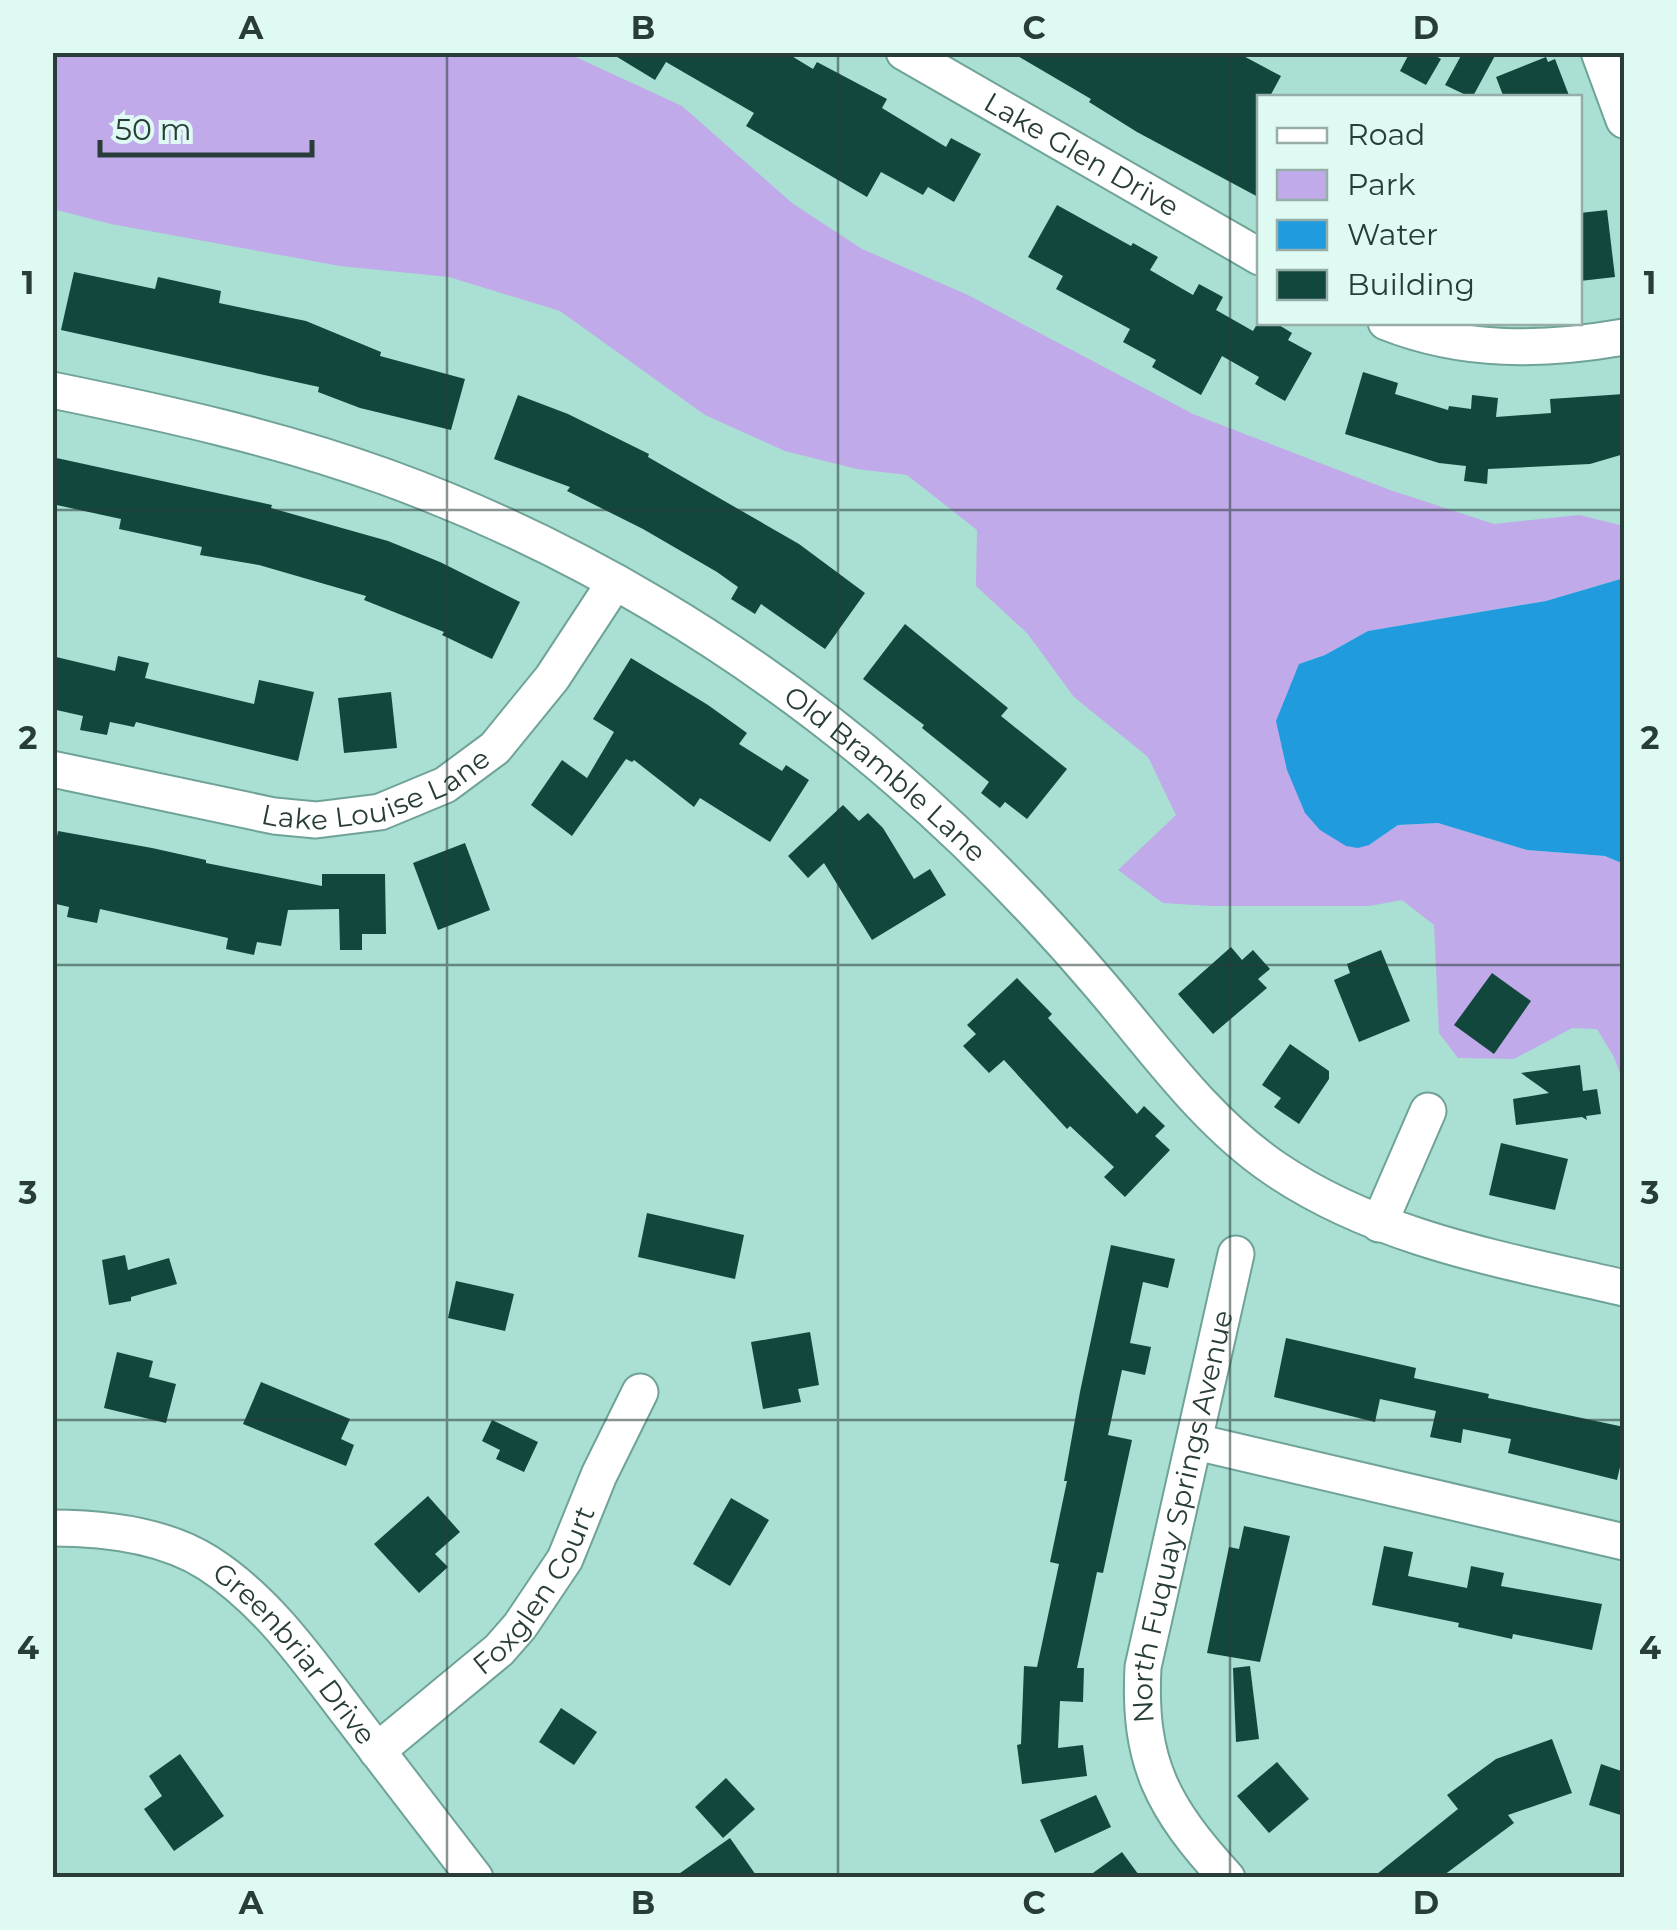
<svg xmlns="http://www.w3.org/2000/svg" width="1677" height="1930" font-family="Montserrat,sans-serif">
  <rect width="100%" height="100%" fill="#aadfd3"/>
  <path fill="#c0aaea" d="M 52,53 L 567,53 L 682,106 L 792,203 L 862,249 L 968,295 L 1193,414 L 1390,490 L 1494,524 L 1579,515 L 1624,526 L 1624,578 L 1546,601 L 1368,631 L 1325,655 L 1299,664 L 1369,845 L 1398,825 L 1438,823 L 1527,850 L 1605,856 L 1624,864 L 1624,1084 L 1614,1057 L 1597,1029 L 1572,1028 L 1514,1059 L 1458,1058 L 1439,1033 L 1434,925 L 1402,900 L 1369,906 L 1209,906 L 1163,903 L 1118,870 L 1176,815 L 1148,757 L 1074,697 L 1027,633 L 976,586 L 977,530 L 907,475 L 857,469 L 785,451 L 705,415 L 560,311 L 449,277 L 340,266 L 111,224 L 53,209 Z"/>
  <path fill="#209bde" d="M 1624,578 L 1624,864 L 1605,856 L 1527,850 L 1438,823 L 1398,825 L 1369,845 L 1358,848 L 1346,846 L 1320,830 L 1305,813 L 1287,770 L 1276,721 L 1299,664 L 1325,655 L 1368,631 L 1546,601 Z"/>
  <g fill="#12473e">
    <path d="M 609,52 L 785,52 L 813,69 L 817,62 L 887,99 L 882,108 L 946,147 L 951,138 L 981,154 L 954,202 L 928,187 L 923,195 L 881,172 L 867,197 L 746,126 L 754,113 L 666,62 L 655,80 Z"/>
    <path d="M 1011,52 L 1236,52 L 1281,76 L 1269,98 L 1260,98 L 1260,198 L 1137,132 L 1089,102 L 1091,99 Z"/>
    <path d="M 1410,52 L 1429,52 L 1441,59 L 1426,85 L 1400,71 Z"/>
    <path d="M 1463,52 L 1497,52 L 1472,98 L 1445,85 Z"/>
    <path d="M 1546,57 L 1548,62 L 1555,59 L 1570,98 L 1504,98 L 1496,77 Z"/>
    <path d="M 1057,205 L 1131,246 L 1133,243 L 1158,257 L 1150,270 L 1193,295 L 1199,284 L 1223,297 L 1216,310 L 1253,331 L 1260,319 L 1260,322 L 1274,322 L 1292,333 L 1288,340 L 1312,353 L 1285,401 L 1255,384 L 1259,377 L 1222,356 L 1201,395 L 1152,367 L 1156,360 L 1123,342 L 1130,329 L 1056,289 L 1063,276 L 1028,257 Z"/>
    <path d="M 1607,210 L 1615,277 L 1580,281 L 1580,213 Z"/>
    <path d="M 74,272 L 155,289 L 158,277 L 221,291 L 219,303 L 306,321 L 381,352 L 380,356 L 465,379 L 451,430 L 360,408 L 318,392 L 319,387 L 61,330 Z"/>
    <path d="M 1363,372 L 1398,383 L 1395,394 L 1448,410 L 1449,406 L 1471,409 L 1472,395 L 1498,398 L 1496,417 L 1551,413 L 1550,399 L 1624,394 L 1624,454 L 1590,464 L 1488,469 L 1487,484 L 1464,481 L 1466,466 L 1439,463 L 1345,434 Z"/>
    <path d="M 518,395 L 568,414 L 649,454 L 648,457 L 799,544 L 865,593 L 825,649 L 761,604 L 755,614 L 731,599 L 738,587 L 717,572 L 643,529 L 567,491 L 570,487 L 494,459 Z"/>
    <path d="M 52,457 L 272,505 L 271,508 L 388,541 L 440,562 L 520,602 L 492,659 L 442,635 L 444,632 L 364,600 L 366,596 L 259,565 L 200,555 L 202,547 L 119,529 L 121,519 L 52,504 Z"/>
    <path d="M 905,624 L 1008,708 L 1001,716 L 1067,769 L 1027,819 L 1005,802 L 1000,808 L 981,793 L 989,782 L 922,728 L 924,725 L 863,679 Z"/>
    <path d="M 52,656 L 115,671 L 118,656 L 149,663 L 145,678 L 254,704 L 259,680 L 314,692 L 298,761 L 136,722 L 134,727 L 110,722 L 107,735 L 80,730 L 83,716 L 52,709 Z"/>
    <path d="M 631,658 L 708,705 L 747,733 L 739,744 L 782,771 L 786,765 L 809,780 L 770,842 L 700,798 L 694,807 L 634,760 L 632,762 L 626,759 L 572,836 L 531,805 L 562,760 L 587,778 L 614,732 L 593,719 Z"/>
    <path d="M 391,692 L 397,748 L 344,753 L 338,698 Z"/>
    <path d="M 843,805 L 859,821 L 868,813 L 883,828 L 914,879 L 930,869 L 946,895 L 872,940 L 824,863 L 808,878 L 788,856 Z"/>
    <path d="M 58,831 L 152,848 L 206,860 L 206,863 L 322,886 L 322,874 L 385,874 L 386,934 L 362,934 L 362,950 L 340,950 L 339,909 L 288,910 L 281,946 L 257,942 L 254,955 L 226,949 L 228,938 L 100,909 L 97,923 L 67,917 L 69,907 L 52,903 L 52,862 Z"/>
    <path d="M 465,843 L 490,910 L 438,930 L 413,863 Z"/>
    <path d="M 1231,947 L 1242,960 L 1253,950 L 1270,969 L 1258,979 L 1267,988 L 1213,1034 L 1178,994 Z"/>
    <path d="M 1381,950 L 1410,1021 L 1359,1042 L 1334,980 L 1350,973 L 1347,964 Z"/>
    <path d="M 1492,973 L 1531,1001 L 1494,1054 L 1454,1025 Z"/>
    <path d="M 1017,978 L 1052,1014 L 1048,1018 L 1137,1114 L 1144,1106 L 1165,1126 L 1155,1136 L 1170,1150 L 1125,1197 L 1104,1177 L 1114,1167 L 1070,1126 L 1067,1129 L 1004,1060 L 989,1073 L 963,1046 L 976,1034 L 967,1025 Z"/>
    <path d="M 1290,1044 L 1329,1071 L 1329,1079 L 1299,1124 L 1274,1107 L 1281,1098 L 1262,1085 Z"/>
    <path d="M 1580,1065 L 1583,1091 L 1597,1089 L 1601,1114 L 1586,1116 L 1587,1120 L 1582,1117 L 1516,1125 L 1513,1099 L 1549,1093 L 1521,1073 Z"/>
    <path d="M 1501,1143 L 1568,1159 L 1555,1210 L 1489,1195 Z"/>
    <path d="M 647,1213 L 744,1235 L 735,1279 L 638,1257 Z"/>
    <path d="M 1111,1245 L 1175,1259 L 1168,1288 L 1143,1282 L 1130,1343 L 1151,1347 L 1145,1375 L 1122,1370 L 1108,1435 L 1132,1440 L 1103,1573 L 1097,1572 L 1077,1668 L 1084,1668 L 1083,1702 L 1060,1701 L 1058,1748 L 1083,1745 L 1087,1776 L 1022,1784 L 1017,1745 L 1021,1744 L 1024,1666 L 1037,1667 L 1059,1564 L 1050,1562 L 1067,1481 L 1064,1481 L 1080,1392 Z"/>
    <path d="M 125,1255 L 128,1270 L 169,1258 L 177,1284 L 131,1297 L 131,1301 L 109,1305 L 102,1260 Z"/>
    <path d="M 456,1281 L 514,1294 L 505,1331 L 448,1318 Z"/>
    <path d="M 810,1332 L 819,1385 L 798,1389 L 801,1402 L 763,1409 L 751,1342 Z"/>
    <path d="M 1286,1338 L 1416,1368 L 1414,1378 L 1489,1394 L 1488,1398 L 1624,1427 L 1624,1467 L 1620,1467 L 1617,1480 L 1508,1453 L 1511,1439 L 1463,1429 L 1461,1443 L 1430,1437 L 1436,1411 L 1380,1399 L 1375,1422 L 1274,1397 Z"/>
    <path d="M 117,1352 L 153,1361 L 149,1377 L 176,1384 L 166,1423 L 104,1408 Z"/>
    <path d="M 261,1382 L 350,1419 L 341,1439 L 354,1445 L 346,1466 L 243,1424 Z"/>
    <path d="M 492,1420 L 538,1442 L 524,1472 L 496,1459 L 500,1450 L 482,1441 Z"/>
    <path d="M 428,1496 L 460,1532 L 435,1554 L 448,1567 L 419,1593 L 374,1544 Z"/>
    <path d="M 731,1498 L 769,1520 L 730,1586 L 693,1564 Z"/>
    <path d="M 1244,1526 L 1290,1536 L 1260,1662 L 1207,1653 L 1229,1547 L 1239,1549 Z"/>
    <path d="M 1384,1546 L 1413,1552 L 1408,1576 L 1467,1588 L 1471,1566 L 1504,1573 L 1501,1586 L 1602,1604 L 1592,1650 L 1513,1634 L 1512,1639 L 1458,1627 L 1459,1623 L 1372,1605 Z"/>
    <path d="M 1250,1666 L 1259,1739 L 1236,1742 L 1233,1668 Z"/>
    <path d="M 561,1708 L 597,1732 L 574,1765 L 539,1742 Z"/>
    <path d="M 1552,1739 L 1572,1793 L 1508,1815 L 1514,1823 L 1440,1878 L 1372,1878 L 1458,1809 L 1447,1795 L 1496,1759 Z"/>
    <path d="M 180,1754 L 224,1816 L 174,1851 L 144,1809 L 162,1796 L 149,1776 Z"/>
    <path d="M 1277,1762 L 1309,1799 L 1269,1833 L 1237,1796 Z"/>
    <path d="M 1601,1764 L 1624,1772 L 1624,1816 L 1589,1805 Z"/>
    <path d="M 726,1778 L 755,1809 L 723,1838 L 695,1807 Z"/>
    <path d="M 1096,1795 L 1111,1827 L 1055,1853 L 1040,1820 Z"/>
    <path d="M 730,1838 L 758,1878 L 673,1878 Z"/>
    <path d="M 1122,1852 L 1141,1878 L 1086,1878 Z"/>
  </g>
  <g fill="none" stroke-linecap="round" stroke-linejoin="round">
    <g stroke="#70a398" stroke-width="39">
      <g id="minor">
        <path id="s1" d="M 904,52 L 1260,257"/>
        <path d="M 1599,52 L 1624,120"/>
        <path d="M 1386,322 C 1464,353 1543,351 1624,337"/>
        <path id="s2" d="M 52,390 C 165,413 278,438 386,477 C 573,545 748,650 898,780 C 971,843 1038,912 1101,986 C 1154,1048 1205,1121 1274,1168 C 1378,1239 1504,1260 1624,1288"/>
        <path id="s3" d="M 52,769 L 274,816 L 316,820 L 380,812 L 445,785 L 495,748 L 552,678 L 615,582"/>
        <path d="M 1379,1224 L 1428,1111"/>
        <path d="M 1196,1442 L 1624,1542"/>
        <path id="s4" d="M 52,1528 C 104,1528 164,1535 208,1563 C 267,1601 307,1659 349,1714 C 391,1768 433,1823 475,1878"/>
        <path id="s5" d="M 377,1751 L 499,1650 L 520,1626 L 565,1559 L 599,1475 L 640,1392"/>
        <path id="s6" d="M 1227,1878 C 1163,1808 1138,1763 1143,1667 L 1236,1254"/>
      </g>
    </g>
    <use href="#minor" stroke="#fff" stroke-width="35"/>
  </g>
  <path fill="none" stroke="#283d39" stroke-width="2.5" stroke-opacity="0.55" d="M 447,52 L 447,1878M 838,52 L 838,1878M 1230,52 L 1230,1878M 52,510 L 1624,510M 52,965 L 1624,965M 52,1420 L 1624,1420"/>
  <g text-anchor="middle" stroke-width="10" stroke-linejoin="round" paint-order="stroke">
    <g font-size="28" fill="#283d39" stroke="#dff9f3">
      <text dy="10" stroke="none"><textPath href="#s1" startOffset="205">Lake Glen Drive</textPath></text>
      <text dy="10" stroke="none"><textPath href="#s2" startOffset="930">Old Bramble Lane</textPath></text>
      <text dy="10" stroke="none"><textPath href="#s3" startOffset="335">Lake Louise Lane</textPath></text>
      <text dy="10" stroke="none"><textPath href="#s6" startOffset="390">North Fuquay Springs Avenue</textPath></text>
      <text dy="10" stroke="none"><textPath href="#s5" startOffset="228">Foxglen Court</textPath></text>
      <text dy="10" stroke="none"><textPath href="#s4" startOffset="288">Greenbriar Drive</textPath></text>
    </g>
  </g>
  <rect width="1677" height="1930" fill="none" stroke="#dff9f3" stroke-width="110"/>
  <rect x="1257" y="95" width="325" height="230" fill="#dff9f3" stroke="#96aea9" stroke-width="2.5"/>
  <rect x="1277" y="128" width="50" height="15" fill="#ffffff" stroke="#96aea9" stroke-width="2.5"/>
  <text x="1347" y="145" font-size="30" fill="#283d39">Road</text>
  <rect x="1277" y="170" width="50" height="30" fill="#c0aaea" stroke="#96aea9" stroke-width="2.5"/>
  <text x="1347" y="195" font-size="30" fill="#283d39">Park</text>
  <rect x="1277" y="220" width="50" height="30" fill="#209bde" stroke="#96aea9" stroke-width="2.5"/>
  <text x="1347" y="245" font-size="30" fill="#283d39">Water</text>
  <rect x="1277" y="270" width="50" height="30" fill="#12473e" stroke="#96aea9" stroke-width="2.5"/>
  <text x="1347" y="295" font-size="30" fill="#283d39">Building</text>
  <path d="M100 140v15h212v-15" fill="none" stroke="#283d39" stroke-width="5"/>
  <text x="115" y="140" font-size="30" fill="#283d39" stroke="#dff9f3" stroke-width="8" paint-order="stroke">50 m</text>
  <rect x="55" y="55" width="1567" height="1820" fill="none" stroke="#283d39" stroke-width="4"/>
  <g font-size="32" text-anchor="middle" font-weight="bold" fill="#283d39">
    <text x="251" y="39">A</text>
    <text x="643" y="39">B</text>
    <text x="1034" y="39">C</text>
    <text x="1426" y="39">D</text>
    <text x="28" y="294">1</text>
    <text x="1650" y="294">1</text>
    <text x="28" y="749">2</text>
    <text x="1650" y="749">2</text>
    <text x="28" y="1204">3</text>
    <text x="1650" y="1204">3</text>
    <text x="28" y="1659">4</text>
    <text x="1650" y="1659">4</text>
    <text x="251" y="1914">A</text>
    <text x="643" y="1914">B</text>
    <text x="1034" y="1914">C</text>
    <text x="1426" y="1914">D</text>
  </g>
</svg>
